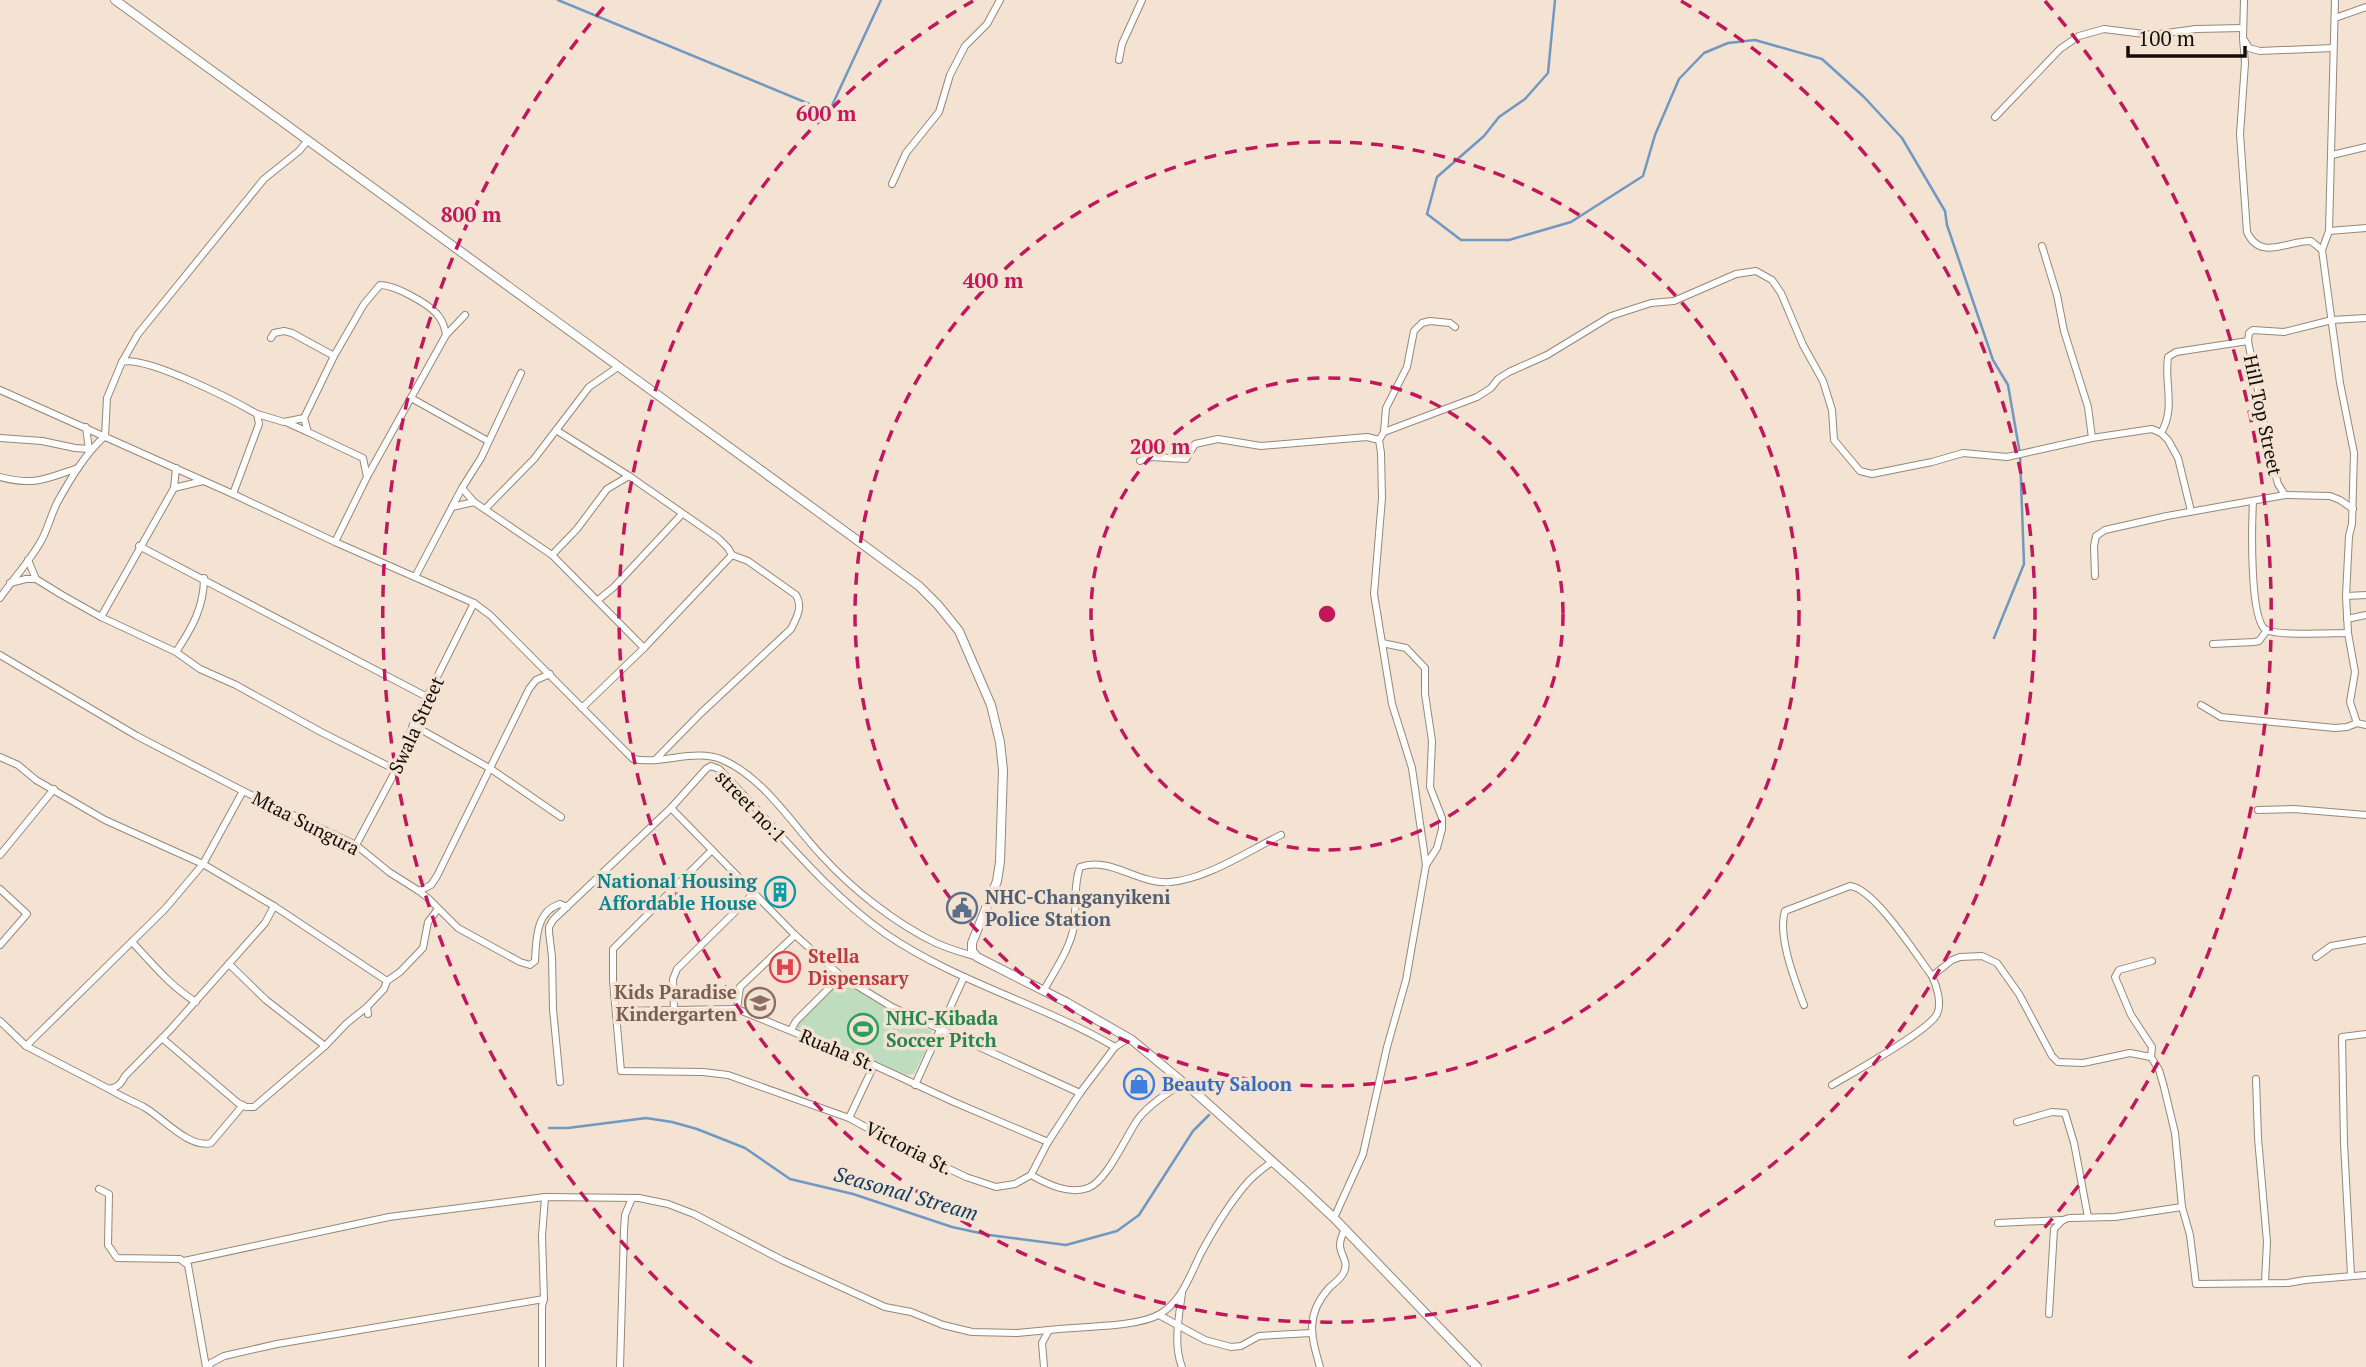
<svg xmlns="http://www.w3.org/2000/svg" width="2366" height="1367" font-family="'PT Serif',serif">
  <rect width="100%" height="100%" fill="#f4e3d2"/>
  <path fill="#beddbe" d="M 843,981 L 880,1004 L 932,1031 L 932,1038 L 914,1074 L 906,1075 L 797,1028 L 799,1023 L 837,984 Z"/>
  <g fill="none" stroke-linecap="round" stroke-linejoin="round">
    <g stroke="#6f98c2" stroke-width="2.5">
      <path d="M 558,0 L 829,112 L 881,0"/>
      <path d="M 1555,0 L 1548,73 L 1525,99 L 1499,117 L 1484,136 L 1437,177 L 1427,214 L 1461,240 L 1509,240 L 1571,222 L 1643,176 L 1655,135 L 1679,79 L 1704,53 L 1728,43 L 1755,40 L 1822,59 L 1864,97 L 1902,138 L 1945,211 L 1947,225 L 1993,360 L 2008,385 L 2020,454 L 2024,564 L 1994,638"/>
      <path d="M 549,1128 L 568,1128 L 646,1118 L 672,1122 L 697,1129 L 745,1148 L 790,1179 L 853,1194 L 952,1227 L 989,1235 L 1066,1245 L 1117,1231 L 1139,1215 L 1193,1131 L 1209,1115"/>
    </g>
    <g stroke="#968778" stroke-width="8">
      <g id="minor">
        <path d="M 2244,0 L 2243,38 L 2249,48 L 2260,51 L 2333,48"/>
        <path d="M 2335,0 L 2329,231 L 2322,250 L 2340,383 L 2354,453 L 2352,524 L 2349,536 L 2346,596 L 2348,633 L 2355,672 L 2350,702 L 2357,723 L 2366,725"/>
        <path d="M 2335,18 L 2366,7"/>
        <path d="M 2243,38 L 2245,63 L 2240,134 L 2247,232 C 2260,261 2286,241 2311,241 L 2322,250"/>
        <path d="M 1119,60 L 1122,44 L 1142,0"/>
        <path d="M 1995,117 L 2060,49 L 2079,36 L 2104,29 L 2152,35 L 2196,29 L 2243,28"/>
        <path d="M 2332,155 L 2366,147"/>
        <path d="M 892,184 L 906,153 L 939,112 L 950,75 L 965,46 L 987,24 L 1000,0"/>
        <path d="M 2329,231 L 2366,228"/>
        <path d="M 2042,246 L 2057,295 L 2064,331 L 2088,407 L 2092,438"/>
        <path d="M 271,338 L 274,333 L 284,331 L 292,333 L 334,356"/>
        <path d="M 122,362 C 145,355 233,400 257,414 L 259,424 L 233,494"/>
        <path d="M 0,390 L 233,494 L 335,542 L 474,603 L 490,615 L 633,759 C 662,765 695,748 723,760 C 764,778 792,824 822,856 C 853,890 895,923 936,943 C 949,949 964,953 977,957"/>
        <path d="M 411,398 L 488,441"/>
        <path d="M 257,414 L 284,422 L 304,418"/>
        <path d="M 288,423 L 308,432"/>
        <path d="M 86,427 L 89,450"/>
        <path d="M 556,430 L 629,476 L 718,538 L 728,548 L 732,555 L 644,648 L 582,708"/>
        <path d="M 1384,432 L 1386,408 L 1407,367 L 1414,331 L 1422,323 L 1430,321 L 1450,323 L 1455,327"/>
        <path d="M 2161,433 C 2176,408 2164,384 2168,357 L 2176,352 L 2248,341"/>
        <path d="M 0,438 L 42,441 L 75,448 L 89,449"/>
        <path d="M 1379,440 L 1384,432 L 1477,397 L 1491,388 L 1498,379 L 1509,372 L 1547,355 L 1611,316 L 1651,303 L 1674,301 L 1736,274 L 1756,271 L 1772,280 L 1781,293 L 1803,345 L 1823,381 L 1832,410 L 1834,440 L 1860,471 L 1872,474 L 1932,462 L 1963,453 L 2007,457 L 2092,438 L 2152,429 L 2161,433 L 2168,440 L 2178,458 L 2191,511"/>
        <path d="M 1140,461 L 1151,457 L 1186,459 L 1195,444 L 1218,439 L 1261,446 L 1367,437 L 1379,440 L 1381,453 L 1382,498 L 1374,594 L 1392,704 L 1412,768 L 1426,865"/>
        <path d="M 368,475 L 446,335 L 465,315"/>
        <path d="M 0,477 C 35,486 45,479 78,468"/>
        <path d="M 174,488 L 203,481"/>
        <path d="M 462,488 L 474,502 L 552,555 L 644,648"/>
        <path d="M 2285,495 L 2278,484 L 2272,461 L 2248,341 L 2249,333 L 2253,330 L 2284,332 L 2332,320 L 2366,318"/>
        <path d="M 2253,501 C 2252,521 2249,620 2266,630 C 2278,636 2332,633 2348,633"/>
        <path d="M 452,507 L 474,502"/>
        <path d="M 486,508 L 534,459 L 589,387 L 618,367"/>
        <path d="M 335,542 L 367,477 L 363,458 L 308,432 L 304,418 L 334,356 L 364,304 L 380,285 C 395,285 427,303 437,314 C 442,320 445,327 446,335"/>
        <path d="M 139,546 L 429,698"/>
        <path d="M 552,555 L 577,529 L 607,489 L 629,476"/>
        <path d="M 28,560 L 36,579 L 62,595 L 101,617 L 176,652 L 200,669 L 236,685 L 321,732 L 396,770"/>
        <path d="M 2095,576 L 2094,546 L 2096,536 L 2105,530 L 2167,516 L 2285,495 L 2330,496 L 2340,500 L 2353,509"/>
        <path d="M 415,577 L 462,488 L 481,458 L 521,373"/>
        <path d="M 10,583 L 26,579 L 36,579"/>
        <path d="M 2346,596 L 2366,595"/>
        <path d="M 0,598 C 13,579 30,561 41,541 C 48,529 51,514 58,501 C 71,478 85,454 105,436 L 107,398 L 122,362 L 138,334 L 264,179 L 299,151 L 308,140"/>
        <path d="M 598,600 L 614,587 L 682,514"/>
        <path d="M 101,617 L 174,488 L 176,468"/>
        <path d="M 2347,619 L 2366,615"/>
        <path d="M 2213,644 L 2254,642 L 2259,641 L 2267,630"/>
        <path d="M 176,652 C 192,628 204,607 204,578"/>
        <path d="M 0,655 L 137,736 L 243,791 L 356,845 L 389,872 L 419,891 L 431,885 L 437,876 L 529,689 L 536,680 L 550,674"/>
        <path d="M 2201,705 L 2221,717 L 2335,728 L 2347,727 L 2357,723"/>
        <path d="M 413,725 L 491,769 L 561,817"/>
        <path d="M 0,757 L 18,765 L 36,780 L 105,820 L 203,864 L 274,906 L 387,981"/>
        <path d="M 655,760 L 701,713 L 791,629 C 797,617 803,607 796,595 L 748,561 L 732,555"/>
        <path d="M 671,808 L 795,935 L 841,976 L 892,1007 L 1080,1093"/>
        <path d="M 2258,810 L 2294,809 L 2366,815"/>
        <path d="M 356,845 L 396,770 L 413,725 L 474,603"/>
        <path d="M 712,850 L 613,949 L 613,981 L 621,1071 L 703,1072 L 728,1075 L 849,1118 L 901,1146 L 966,1177 L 996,1187 L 1015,1184 L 1031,1175 L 1048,1142 L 1080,1093 L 1115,1047 L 1129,1038"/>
        <path d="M 0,855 L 54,789"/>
        <path d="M 0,889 L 27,914 L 0,945"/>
        <path d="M 419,891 L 429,899 L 458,928 L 520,962 L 530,965 L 535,961 C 536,940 536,911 560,904 L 567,907"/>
        <path d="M 132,942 C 153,964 170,986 196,1002"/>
        <path d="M 2316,957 L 2331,946 L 2366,940"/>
        <path d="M 2152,961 L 2119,970 L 2115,977 L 2131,1015 L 2152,1047 L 2151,1057 L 2159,1070 L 2164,1087 L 2175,1133 L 2182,1207"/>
        <path d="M 229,964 L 266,1000 L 325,1046"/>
        <path d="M 1044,990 C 1055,970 1070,949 1074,926 C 1077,906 1073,886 1080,867 C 1110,856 1139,885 1170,882 C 1207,879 1248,851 1281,835"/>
        <path d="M 1804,1005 C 1795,981 1777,935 1785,911 L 1850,886 C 1874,888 1917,956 1932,976"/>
        <path d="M 737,1009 L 740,987 L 795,935"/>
        <path d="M 674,1010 L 673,979 L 677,969 L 754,893"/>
        <path d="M 616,1011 L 737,1009 L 874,1065 L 954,1102 L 1048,1142"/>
        <path d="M 368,1014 L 367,1007 L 384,989 L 387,981 L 400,972 L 423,948 L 428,922 L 438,909"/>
        <path d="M 0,1021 L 26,1046 L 109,1089 C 118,1087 121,1084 125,1076 L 170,1030 L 265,923 L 274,906"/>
        <path d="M 791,1030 L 796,1021 L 841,976"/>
        <path d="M 162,1038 L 238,1103 L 246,1107 L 254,1107 L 325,1046 L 347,1023 L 367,1007"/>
        <path d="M 26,1046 L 165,909 L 203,864 L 243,791"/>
        <path d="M 2256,1079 L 2258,1138 L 2267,1242 L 2265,1282"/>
        <path d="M 560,1082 L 553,1009 L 552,957 L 549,932 L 549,927 L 553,920 L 671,808 L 706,769 L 711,766 L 719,769 C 773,824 822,889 886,934 C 956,982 1042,1004 1115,1047"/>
        <path d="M 915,1085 L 964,977"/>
        <path d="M 1832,1085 C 1852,1073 1929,1031 1937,1014 C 1942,1004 1937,986 1932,976 L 1952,960 L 1960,957 L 1982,956 L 1997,963 L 2019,994 L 2052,1056 L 2058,1062 L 2083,1063 L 2130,1053 L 2151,1057"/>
        <path d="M 109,1089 C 120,1096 132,1101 144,1107 C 162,1117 189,1149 211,1143 L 243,1105"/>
        <path d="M 849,1118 L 874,1065"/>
        <path d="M 2017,1122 L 2052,1112 L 2065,1113 L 2074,1143 L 2088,1217"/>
        <path d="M 1031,1175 C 1047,1184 1069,1195 1088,1188 C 1107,1181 1126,1136 1138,1119 C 1149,1105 1169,1091 1185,1083"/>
        <path d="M 99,1189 L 109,1194 L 108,1245 L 117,1258 L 180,1259 L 188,1265 L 206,1367"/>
        <path d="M 1334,1218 L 1363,1154 L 1387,1047 L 1406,980 L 1426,865 L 1437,848 L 1442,829 L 1442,818 L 1430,787 L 1432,741 L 1425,694 L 1425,668 L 1406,648 L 1382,643"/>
        <path d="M 1998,1223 L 2063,1220"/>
        <path d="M 184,1261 L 389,1217 L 545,1197 L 639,1198 L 668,1204 L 694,1214 L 782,1260 L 885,1307 L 911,1312 L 943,1325 L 972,1332 L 1017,1333 L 1049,1330"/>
        <path d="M 2351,1275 L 2344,1143 L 2342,1037 L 2366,1034"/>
        <path d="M 2049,1314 L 2054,1229 L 2063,1220 L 2069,1218 L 2115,1217 L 2182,1207 L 2190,1235 L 2196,1284 L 2288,1283 L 2305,1280 L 2366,1275"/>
        <path d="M 1159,1315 L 1205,1340 L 1231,1347 L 1241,1346 L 1259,1336 L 1311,1333"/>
        <path d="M 208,1367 L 211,1363 L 224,1356 L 277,1344 L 544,1299"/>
        <path d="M 542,1367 L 542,1306 L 544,1299 L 542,1236 L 545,1197"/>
        <path d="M 620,1367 L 624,1230 L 625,1215 L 632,1198"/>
        <path d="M 1044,1367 L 1042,1343 L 1049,1330 C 1077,1326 1137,1328 1160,1314 C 1182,1301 1190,1275 1201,1253 C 1214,1229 1230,1202 1248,1182 C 1255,1174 1265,1167 1273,1161"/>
        <path d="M 1182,1367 C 1173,1345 1179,1316 1182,1293"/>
        <path d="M 1320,1367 C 1311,1336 1305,1315 1329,1288 C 1334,1283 1341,1279 1344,1272 C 1349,1261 1340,1255 1340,1245 C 1340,1241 1343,1233 1345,1229"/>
      </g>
    </g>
    <g stroke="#968778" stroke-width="10">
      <path id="tertiary" d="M 115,0 L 850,535 L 919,586 L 938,605 L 959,631 L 991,705 L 1000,742 L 1003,770 L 1000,862 L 997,881 L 972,943 L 972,951 L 977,957 L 1066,1002 L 1132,1040 L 1197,1094 L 1301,1187 L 1334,1218 L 1477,1367"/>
    </g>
    <use href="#minor" stroke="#fff" stroke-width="6"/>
    <use href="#tertiary" stroke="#fff" stroke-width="8"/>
  </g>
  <g fill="none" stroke="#c2185b" stroke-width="3.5" stroke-dasharray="12 9">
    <circle cx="1327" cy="614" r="236"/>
    <circle cx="1327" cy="614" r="472"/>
    <path d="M1681 1A708 708 0 1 1 973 1"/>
    <path d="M752 1363A944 944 0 0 1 609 1M2045 1A944 944 0 0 1 1902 1363"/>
  </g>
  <defs>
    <g id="building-ring" transform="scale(1.575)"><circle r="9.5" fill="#f4e3d2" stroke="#0f9aa8" stroke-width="1.5"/><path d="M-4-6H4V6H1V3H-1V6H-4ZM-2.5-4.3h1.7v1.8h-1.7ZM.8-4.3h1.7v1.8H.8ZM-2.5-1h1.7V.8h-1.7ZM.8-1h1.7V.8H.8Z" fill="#0f9aa8"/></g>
    <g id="civic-ring" transform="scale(1.575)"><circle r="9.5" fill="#f4e3d2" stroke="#5c6f8a" stroke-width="1.5"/><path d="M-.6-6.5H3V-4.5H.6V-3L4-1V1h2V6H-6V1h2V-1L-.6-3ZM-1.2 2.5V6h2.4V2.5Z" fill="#5c6f8a"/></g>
    <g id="hospital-ring" transform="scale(1.575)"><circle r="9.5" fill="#f4e3d2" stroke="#e0444e" stroke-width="1.5"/><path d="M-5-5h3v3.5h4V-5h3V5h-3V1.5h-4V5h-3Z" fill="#e0444e"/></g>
    <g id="school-ring" transform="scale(1.575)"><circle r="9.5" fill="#f4e3d2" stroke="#8d6e63" stroke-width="1.5"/><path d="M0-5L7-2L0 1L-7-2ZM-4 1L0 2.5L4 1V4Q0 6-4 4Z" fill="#8d6e63"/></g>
    <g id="stadium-ring" transform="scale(1.575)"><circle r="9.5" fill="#f4e3d2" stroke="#2e9e5b" stroke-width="1.5"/><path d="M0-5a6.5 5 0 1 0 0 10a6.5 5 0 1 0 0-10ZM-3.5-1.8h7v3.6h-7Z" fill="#2e9e5b"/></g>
    <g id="shop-ring" transform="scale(1.575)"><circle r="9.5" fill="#f4e3d2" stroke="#3f7fe0" stroke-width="1.5"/><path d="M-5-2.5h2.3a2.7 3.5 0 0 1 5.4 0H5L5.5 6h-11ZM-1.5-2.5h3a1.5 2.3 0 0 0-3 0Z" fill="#3f7fe0"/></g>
  </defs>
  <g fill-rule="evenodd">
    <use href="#building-ring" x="780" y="892"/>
    <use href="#civic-ring" x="962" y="908"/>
    <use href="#hospital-ring" x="785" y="967"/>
    <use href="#school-ring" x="760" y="1003"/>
    <use href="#stadium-ring" x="863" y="1029"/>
    <use href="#shop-ring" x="1139" y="1084"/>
  </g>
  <g text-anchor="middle" stroke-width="7" stroke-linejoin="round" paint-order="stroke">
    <g font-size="19" fill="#140e09" stroke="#f4e3d2">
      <text transform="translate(2263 415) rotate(78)" y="7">Hill Top Street</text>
      <text transform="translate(416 725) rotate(-65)" y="7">Swala Street</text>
      <text transform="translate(751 806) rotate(46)" y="7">street no:1</text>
      <text transform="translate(306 823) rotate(27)" y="7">Mtaa Sungura</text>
      <text transform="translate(838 1050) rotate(23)" y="7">Ruaha St.</text>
      <text transform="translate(909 1148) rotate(27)" y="7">Victoria St.</text>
    </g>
    <g font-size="19" font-weight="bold" fill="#0d838f" stroke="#f4e3d2" text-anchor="end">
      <text x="757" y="888">National Housing<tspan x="757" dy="22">Affordable House</tspan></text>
    </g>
    <g font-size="19" font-weight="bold" fill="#4e5e75" stroke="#f4e3d2" text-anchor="start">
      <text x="985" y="904">NHC-Changanyikeni<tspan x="985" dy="22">Police Station</tspan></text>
    </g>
    <g font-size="19" font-weight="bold" fill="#be3a42" stroke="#f4e3d2" text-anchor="start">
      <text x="808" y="963">Stella<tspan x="808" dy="22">Dispensary</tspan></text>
    </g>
    <g font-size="19" font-weight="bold" fill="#785e54" stroke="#f4e3d2" text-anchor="end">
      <text x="737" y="999">Kids Paradise<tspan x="737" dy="22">Kindergarten</tspan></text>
    </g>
    <g font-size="19" font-weight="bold" fill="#27864d" stroke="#f4e3d2" text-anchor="start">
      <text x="886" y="1025">NHC-Kibada<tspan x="886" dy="22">Soccer Pitch</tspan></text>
    </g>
    <g font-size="19" font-weight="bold" fill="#366cbe" stroke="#f4e3d2" text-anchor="start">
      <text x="1162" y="1091">Beauty Saloon</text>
    </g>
    <g font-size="21" font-style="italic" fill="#103e67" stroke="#f4e3d2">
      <text transform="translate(906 1194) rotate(16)" y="7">Seasonal Stream</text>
    </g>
  </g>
  <circle cx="1327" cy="614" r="10" fill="#c2185b" stroke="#f4e3d2" stroke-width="3.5"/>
  <g font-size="21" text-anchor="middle" font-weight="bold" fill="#c2185b" stroke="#f4e3d2" stroke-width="7" stroke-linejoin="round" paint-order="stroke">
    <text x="826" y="121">600 m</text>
    <text x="471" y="222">800 m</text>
    <text x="993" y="288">400 m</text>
    <text x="1160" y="454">200 m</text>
  </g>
  <path d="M2128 46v10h117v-10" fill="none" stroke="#140e09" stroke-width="3.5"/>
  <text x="2138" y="46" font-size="21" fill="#140e09" stroke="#f4e3d2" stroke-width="5" paint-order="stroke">100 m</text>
</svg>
